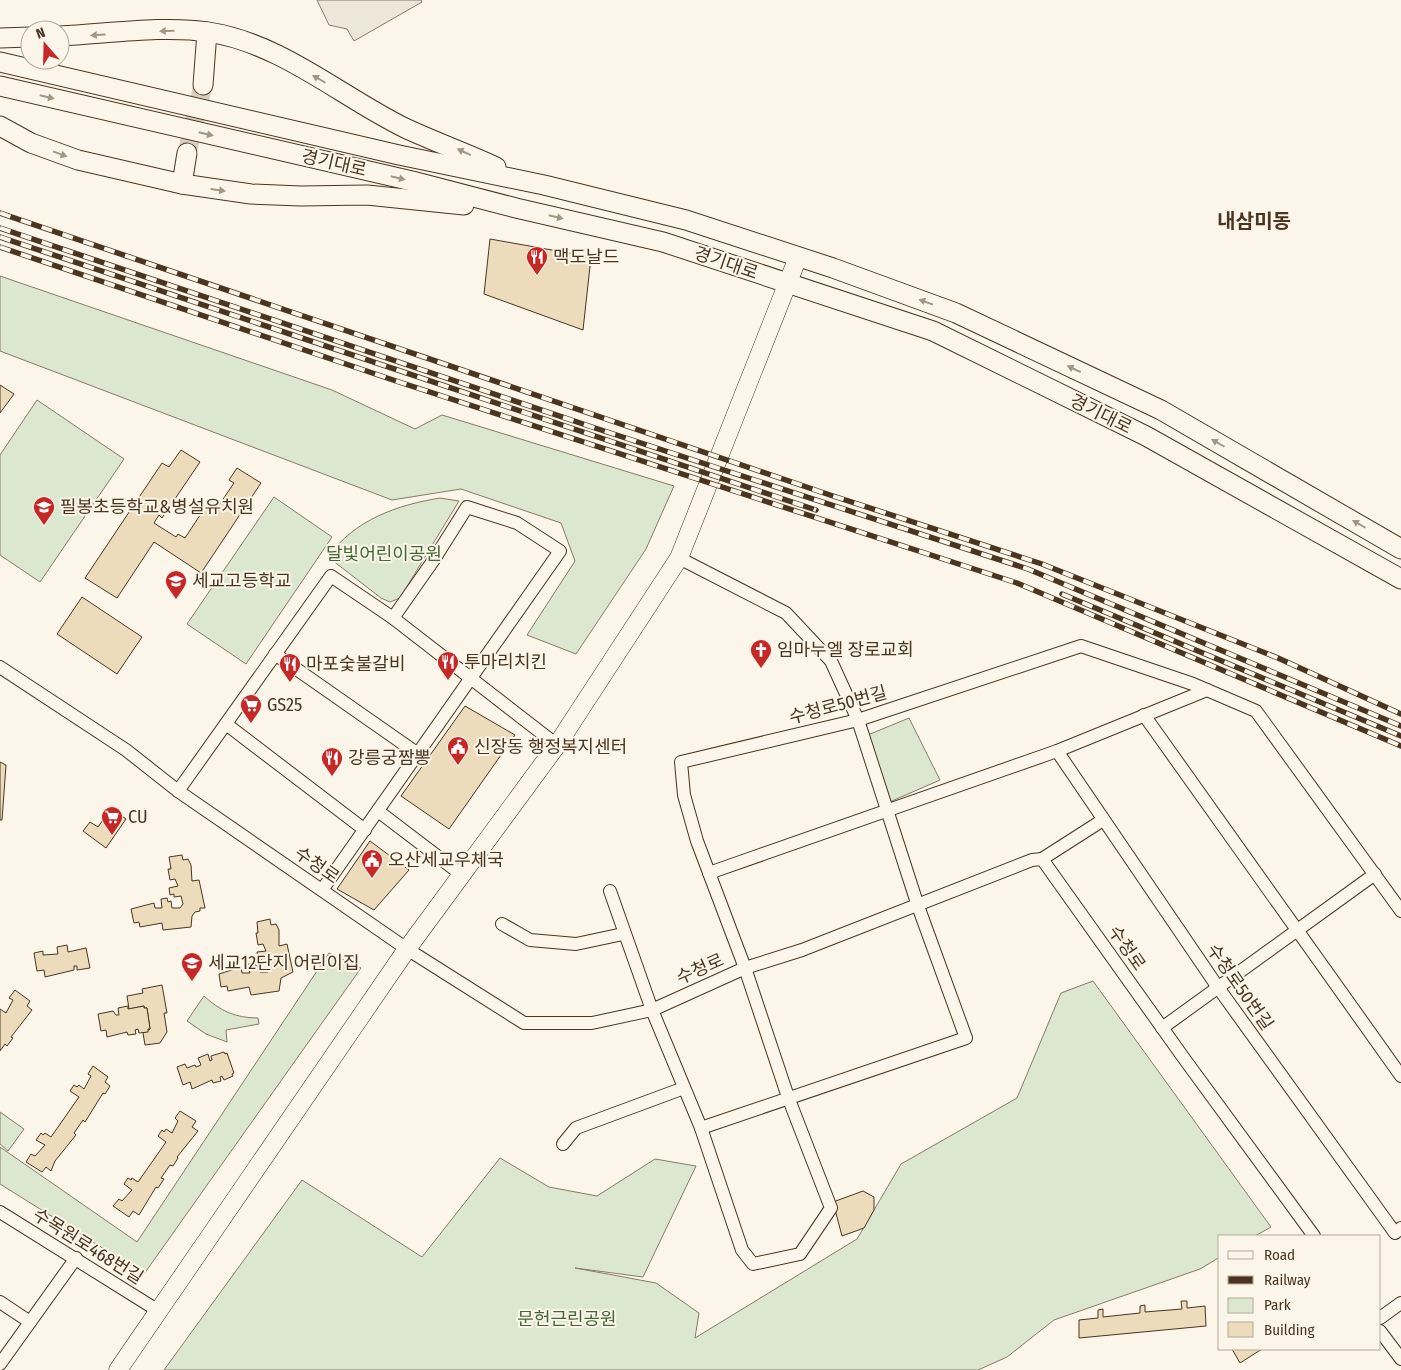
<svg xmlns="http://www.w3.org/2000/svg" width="1401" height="1370" font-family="'Fira Sans Condensed','Noto Sans KR',sans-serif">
  <rect width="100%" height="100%" fill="#fbf6e9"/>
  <g fill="#dce7d0" stroke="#887966">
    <path d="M 0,276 L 332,390 L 415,429 L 442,415 L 674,486 L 646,549 L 576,654 L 527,635 L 575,561 L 561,523 L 461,489 L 392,500 L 0,351 Z"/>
    <path d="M 37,400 L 124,459 L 40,582 L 0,555 L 0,455 Z"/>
    <path d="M 274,497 L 332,537 L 246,664 L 187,624 Z"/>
    <path d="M 440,498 L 459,501 L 400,598 L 390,602 L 381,598 L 328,557 C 354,520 397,505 440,498 Z"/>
    <path d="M 909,718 L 940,780 L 885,804 L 863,737 Z"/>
    <path d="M 329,953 L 361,968 L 144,1274 L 0,1184 L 0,1147 L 137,1242 Z"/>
    <path d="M 1093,981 L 1271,1227 L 1255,1236 L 1220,1236 L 1220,1257 L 1200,1269 L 1054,1320 L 1007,1357 L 978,1370 L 164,1370 L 302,1180 L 422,1257 L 500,1158 L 549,1187 L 597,1196 L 655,1159 L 696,1166 L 643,1277 L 575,1268 L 656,1283 L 699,1313 L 695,1338 L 857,1239 L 901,1164 L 1017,1098 L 1061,993 Z"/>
    <path d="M 204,996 C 220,1011 236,1018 258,1018 L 259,1024 L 226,1030 L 227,1042 L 206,1034 L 187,1021 Z"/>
    <path d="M 0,1112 L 24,1129 L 8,1151 L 0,1144 Z"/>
  </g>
  <path fill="#ede7d9" stroke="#887966" d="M 317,0 L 421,0 L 422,2 L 354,41 L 347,29 L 329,25 Z"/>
  <g fill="#ecdcbc" stroke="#4a3520">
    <path d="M 490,239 L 591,257 L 583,330 L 484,294 Z"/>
    <path d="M 0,385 L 14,394 L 0,413 Z"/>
    <path d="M 181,450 L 200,462 L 162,518 L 159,515 L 154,523 L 176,537 L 178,534 L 185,538 L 208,503 L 217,508 L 234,483 L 229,480 L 237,468 L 261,483 L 201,573 L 154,542 L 117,598 L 85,578 L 162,463 L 169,467 Z"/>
    <path d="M 82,597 L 142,637 L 117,674 L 57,634 Z"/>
    <path d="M 465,706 L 515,735 L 449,829 L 401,796 Z"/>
    <path d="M 0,762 L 6,765 L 2,820 L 0,820 Z"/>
    <path d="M 111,808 L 126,819 L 106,848 L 83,831 L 90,822 L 98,827 Z"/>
    <path d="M 370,841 L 409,870 L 374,910 L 337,889 Z"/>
    <path d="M 182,855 L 183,860 L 188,859 L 191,865 L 192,881 L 199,880 L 205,908 L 200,908 L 200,911 L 195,912 L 192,916 L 191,927 L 163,930 L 162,923 L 140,927 L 139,922 L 134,923 L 131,909 L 154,903 L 155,908 L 162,908 L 161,899 L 167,898 L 168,902 L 171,901 L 172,908 L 180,908 L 183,904 L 181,896 L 174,897 L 174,894 L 170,895 L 169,888 L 178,886 L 175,879 L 170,880 L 168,869 L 171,869 L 169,857 Z"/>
    <path d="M 270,919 L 271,925 L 276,924 L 279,930 L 279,946 L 287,944 L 293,972 L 281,978 L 279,991 L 251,995 L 249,987 L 228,991 L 227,986 L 221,987 L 219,974 L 241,967 L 242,973 L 250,973 L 248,964 L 255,963 L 256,966 L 259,966 L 260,972 L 268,972 L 271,968 L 269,961 L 262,962 L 261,959 L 258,959 L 257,952 L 266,951 L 263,944 L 258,945 L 256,933 L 258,933 L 257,922 Z"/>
    <path d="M 67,945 L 68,952 L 86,948 L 90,968 L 77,970 L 77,966 L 74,966 L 74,970 L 45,977 L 44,970 L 37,971 L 34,953 L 43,951 L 43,955 L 58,954 L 57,947 Z"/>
    <path d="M 162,985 L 167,1013 L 164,1013 L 167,1032 L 160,1043 L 145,1045 L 143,1033 L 150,1029 L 147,1008 L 144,1008 L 144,1006 L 129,1009 L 127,996 L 143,993 L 142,989 Z"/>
    <path d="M 15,990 L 30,1001 L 27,1006 L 32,1010 L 11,1037 L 13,1038 L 7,1046 L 5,1044 L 0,1051 L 0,1009 L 6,1013 L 13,1000 L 9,998 Z"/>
    <path d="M 128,1006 L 128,1009 L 144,1006 L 144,1008 L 147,1008 L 150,1029 L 148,1029 L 148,1032 L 139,1033 L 138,1029 L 135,1030 L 136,1034 L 128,1035 L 127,1032 L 107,1037 L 106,1030 L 101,1031 L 98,1014 L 113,1011 L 116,1015 L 119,1015 L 118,1008 Z"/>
    <path d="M 224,1052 L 225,1054 L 227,1053 L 234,1073 L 232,1074 L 233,1076 L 224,1080 L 222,1076 L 220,1077 L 221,1081 L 213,1083 L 212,1080 L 192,1089 L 190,1082 L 183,1085 L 177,1067 L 185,1064 L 187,1068 L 195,1065 L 196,1067 L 201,1065 L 198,1058 L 208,1054 L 210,1061 L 212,1060 L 211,1056 Z"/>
    <path d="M 93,1066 L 108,1077 L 105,1082 L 110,1086 L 105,1094 L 103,1093 L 85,1122 L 83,1120 L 74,1133 L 76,1135 L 55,1161 L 51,1171 L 46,1167 L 42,1172 L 26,1162 L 31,1154 L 35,1156 L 45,1145 L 36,1140 L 41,1133 L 43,1135 L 45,1133 L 51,1137 L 79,1097 L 70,1091 L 74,1085 L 77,1087 L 79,1085 L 84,1089 L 91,1076 L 88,1074 Z"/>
    <path d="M 180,1111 L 196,1121 L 192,1127 L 198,1131 L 177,1157 L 178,1158 L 173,1166 L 170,1165 L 161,1178 L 164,1179 L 158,1188 L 156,1187 L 139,1215 L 133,1211 L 129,1217 L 113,1206 L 119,1199 L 122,1201 L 132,1190 L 124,1184 L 128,1178 L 131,1180 L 132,1178 L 138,1182 L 166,1142 L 158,1136 L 162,1130 L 164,1132 L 166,1129 L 172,1133 L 178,1121 L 175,1118 Z"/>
    <path d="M 863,1191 L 874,1197 L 874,1210 L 864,1228 L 842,1236 L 833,1202 Z"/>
    <path d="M 1181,1301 L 1187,1301 L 1187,1308 L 1205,1306 L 1206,1326 L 1079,1338 L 1079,1320 L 1098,1318 L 1098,1310 L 1103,1309 L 1103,1317 L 1140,1313 L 1140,1306 L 1145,1305 L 1145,1312 L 1182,1309 Z"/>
    <path d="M 1232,1349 L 1262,1349 L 1240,1363 Z"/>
  </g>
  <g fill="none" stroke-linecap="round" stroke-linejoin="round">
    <path stroke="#d8cfc1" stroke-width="19" stroke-dasharray="19 9" stroke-linecap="butt" d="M 187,153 L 203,85"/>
    <g stroke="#4a3520" stroke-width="14">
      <g id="street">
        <path d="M 679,558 L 786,613 L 831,661 L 858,720 L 918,906 L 966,1038 L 701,1128"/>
        <path d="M 393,618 L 557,745"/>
        <path d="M 275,654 L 418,754"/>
        <path d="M 0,667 L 126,750 L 178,791 L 407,949 L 524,1023 L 592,1023 L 652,1010 L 745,968 L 802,950 L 1032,860 L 1042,859 L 1183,1057 L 1314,1236"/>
        <path d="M 1144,715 L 1401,1076"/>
        <path d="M 226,724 L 365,830"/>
        <path d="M 1057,751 L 1217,986 L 1395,1233 L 1401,1228"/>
        <path d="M 178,791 L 331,576 L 393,618 L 433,561 L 467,507 L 517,523 L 560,551 L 322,890"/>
        <path d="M 378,811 L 462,875"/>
        <path d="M 1042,859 L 1103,820"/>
        <path d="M 709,873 L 1057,751 L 1207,690"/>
        <path d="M 610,891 L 652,1010 L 701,1128 L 742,1250 L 753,1264 L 800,1254 L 831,1208 L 788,1097 L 745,968 L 697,841 L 684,795 L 681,762 L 858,720 L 1081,646 L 1193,684 L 1256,711 L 1401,911"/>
        <path d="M 502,924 L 530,940 L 576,944 L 623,934"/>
        <path d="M 1162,1028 L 1375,874"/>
        <path d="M 563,1144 L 576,1128 L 684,1088"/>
        <path d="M 0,1212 L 157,1310"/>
        <path d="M 0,1302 L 30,1322"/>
        <path d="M 1380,1318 L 1401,1303"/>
        <path d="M 1380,1331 L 1401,1359"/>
        <path d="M 0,1364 L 76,1258"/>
      </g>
    </g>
    <g stroke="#4a3520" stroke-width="19">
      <path id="secondary" d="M 118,1370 L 407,949 L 557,745 L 679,558 L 798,257"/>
    </g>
    <g stroke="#4a3520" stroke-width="21">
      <g id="primary">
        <path d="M 60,36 C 106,34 164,25 208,32 C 281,43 340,96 405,128 C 435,142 466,153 496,167"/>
        <path d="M 0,38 L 30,37"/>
        <path d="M 0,62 L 399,155 L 544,185 L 686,220 L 833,268 L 956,313 L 1161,410 L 1401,549"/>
        <path d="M 203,85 L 207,32"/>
        <path d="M 0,86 L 412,181 L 516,208 L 663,242 L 933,331 L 1146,436 L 1401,579"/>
        <path d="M 0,126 L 31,143 L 78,160 L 182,184 L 251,194 L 301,196 L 367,195 L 464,205"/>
        <path d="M 182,184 L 187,153"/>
      </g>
    </g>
    <use href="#street" stroke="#fbf6e9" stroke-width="12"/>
    <use href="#secondary" stroke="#fbf6e9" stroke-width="18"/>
    <use href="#primary" stroke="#fbf6e9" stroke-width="19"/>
    <g stroke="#4a3520" stroke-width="5.5">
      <g id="rail">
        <path d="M 0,213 L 830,495 L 1042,564 L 1278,658 L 1401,714"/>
        <path d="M 0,228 L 595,428 L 1028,569 L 1401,726"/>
        <path d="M 0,237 L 816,510"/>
        <path d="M 0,247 L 396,381 L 1017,583 L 1401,746"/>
        <path d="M 1062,594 L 1401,736"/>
      </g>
    </g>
    <use href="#rail" stroke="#fbf6e9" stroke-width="4" stroke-dasharray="11" stroke-linecap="butt"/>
  </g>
  <defs><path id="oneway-solid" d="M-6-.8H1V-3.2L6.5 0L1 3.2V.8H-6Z" transform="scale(1.25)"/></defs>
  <g fill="#a29684">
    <use href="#oneway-solid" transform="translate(167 31) rotate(179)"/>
    <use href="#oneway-solid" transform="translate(98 35) rotate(177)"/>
    <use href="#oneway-solid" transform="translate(319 79) rotate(-150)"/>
    <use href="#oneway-solid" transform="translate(47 97) rotate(13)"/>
    <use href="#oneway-solid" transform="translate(206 134) rotate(13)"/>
    <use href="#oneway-solid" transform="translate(464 152) rotate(-155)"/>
    <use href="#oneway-solid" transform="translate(60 154) rotate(20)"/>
    <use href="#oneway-solid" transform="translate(398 178) rotate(13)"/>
    <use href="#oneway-solid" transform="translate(218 190) rotate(8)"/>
    <use href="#oneway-solid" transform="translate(556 217) rotate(13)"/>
    <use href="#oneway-solid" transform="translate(926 302) rotate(-160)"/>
    <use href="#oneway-solid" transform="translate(1074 369) rotate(-155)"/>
    <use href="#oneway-solid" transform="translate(1218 443) rotate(-150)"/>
    <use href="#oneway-solid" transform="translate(1359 524) rotate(-150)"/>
  </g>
  <defs>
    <g id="restaurant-pin" transform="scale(1.125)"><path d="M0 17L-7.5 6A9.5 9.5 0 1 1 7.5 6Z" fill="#c62828" stroke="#fbf6e9"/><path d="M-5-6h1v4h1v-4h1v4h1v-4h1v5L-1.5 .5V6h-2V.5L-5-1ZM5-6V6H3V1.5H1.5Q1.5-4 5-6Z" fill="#fff"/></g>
    <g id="school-pin" transform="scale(1.125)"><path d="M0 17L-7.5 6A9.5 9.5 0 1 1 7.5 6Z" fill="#c62828" stroke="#fbf6e9"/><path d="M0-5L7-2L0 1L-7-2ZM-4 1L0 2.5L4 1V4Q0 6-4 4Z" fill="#fff"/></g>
    <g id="church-pin" transform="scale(1.125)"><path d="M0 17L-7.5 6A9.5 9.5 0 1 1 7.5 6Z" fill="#c62828" stroke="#fbf6e9"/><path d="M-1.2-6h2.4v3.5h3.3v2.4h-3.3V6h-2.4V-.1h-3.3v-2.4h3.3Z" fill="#fff"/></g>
    <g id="supermarket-pin" transform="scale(1.125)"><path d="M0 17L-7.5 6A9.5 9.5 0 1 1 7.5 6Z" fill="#c62828" stroke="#fbf6e9"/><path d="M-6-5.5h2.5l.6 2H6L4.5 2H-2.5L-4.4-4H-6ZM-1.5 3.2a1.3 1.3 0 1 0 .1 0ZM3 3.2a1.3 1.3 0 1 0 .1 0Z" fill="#fff"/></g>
    <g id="civic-pin" transform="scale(1.125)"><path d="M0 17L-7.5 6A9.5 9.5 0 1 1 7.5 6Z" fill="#c62828" stroke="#fbf6e9"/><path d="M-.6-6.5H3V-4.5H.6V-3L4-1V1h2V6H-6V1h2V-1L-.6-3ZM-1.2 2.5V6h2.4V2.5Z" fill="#fff"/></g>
  </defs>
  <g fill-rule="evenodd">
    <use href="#restaurant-pin" x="537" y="257"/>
    <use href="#school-pin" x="44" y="507"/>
    <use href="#school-pin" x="176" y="581"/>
    <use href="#church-pin" x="761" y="650"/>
    <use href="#restaurant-pin" x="448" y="662"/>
    <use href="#restaurant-pin" x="290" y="664"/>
    <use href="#supermarket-pin" x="251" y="705"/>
    <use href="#civic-pin" x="458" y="747"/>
    <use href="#restaurant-pin" x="332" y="758"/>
    <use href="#supermarket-pin" x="112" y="817"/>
    <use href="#civic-pin" x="372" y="860"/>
    <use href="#school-pin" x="192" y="963"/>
  </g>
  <g text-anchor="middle" stroke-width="4" stroke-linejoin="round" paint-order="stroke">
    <g font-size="18" fill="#4a3520" stroke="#fbf6e9">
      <text transform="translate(334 163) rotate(13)" y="6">경기대로</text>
      <text transform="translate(726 263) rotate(19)" y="6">경기대로</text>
      <text transform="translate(1101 414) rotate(26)" y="6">경기대로</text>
      <text transform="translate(838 705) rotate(-15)" y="6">수청로50번길</text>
      <text transform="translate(317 865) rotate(35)" y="6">수청로</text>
      <text transform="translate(1127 948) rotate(55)" y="6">수청로</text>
      <text transform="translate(700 969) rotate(-24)" y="6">수청로</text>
      <text transform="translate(1240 987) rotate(55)" y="6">수청로50번길</text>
      <text transform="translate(88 1246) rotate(32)" y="6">수목원로468번길</text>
    </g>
    <g font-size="18" fill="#4a3520" stroke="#fbf6e9" text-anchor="start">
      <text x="553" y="263">맥도날드</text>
      <text x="60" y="513">필봉초등학교&amp;병설유치원</text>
      <text x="192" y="587">세교고등학교</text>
      <text x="777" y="656">임마누엘 장로교회</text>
      <text x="464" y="668">투마리치킨</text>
      <text x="306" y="670">마포숯불갈비</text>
      <text x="267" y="711">GS25</text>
      <text x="474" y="753">신장동 행정복지센터</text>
      <text x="348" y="764">강릉궁짬뽕</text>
      <text x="128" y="823">CU</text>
      <text x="388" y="866">오산세교우체국</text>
      <text x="208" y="969">세교12단지 어린이집</text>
    </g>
    <g font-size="18" fill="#436837" stroke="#fbf6e9">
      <text x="384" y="560">달빛어린이공원</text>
      <text x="567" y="1325">문헌근린공원</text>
    </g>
    <g font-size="20" font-weight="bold" fill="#4a3520" stroke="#fbf6e9">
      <text x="1254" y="228">내삼미동</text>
    </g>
  </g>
  <rect x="1218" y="1235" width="162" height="115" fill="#fbf6e9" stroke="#b4a999"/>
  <rect x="1228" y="1251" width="25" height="8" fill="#fbf6e9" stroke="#b4a999"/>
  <text x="1264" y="1260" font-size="15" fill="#4a3520">Road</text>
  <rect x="1228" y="1276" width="25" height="8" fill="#4a3520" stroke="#b4a999"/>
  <text x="1264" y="1285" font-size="15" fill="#4a3520">Railway</text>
  <rect x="1228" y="1298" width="25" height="15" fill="#dce7d0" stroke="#b4a999"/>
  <text x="1264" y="1310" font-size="15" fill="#4a3520">Park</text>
  <rect x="1228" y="1322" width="25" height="15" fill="#ecdcbc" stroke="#b4a999"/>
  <text x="1264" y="1335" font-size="15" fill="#4a3520">Building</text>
  <g transform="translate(45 45) rotate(340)"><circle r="24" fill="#fbf6e9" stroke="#b4a999"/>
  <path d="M0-4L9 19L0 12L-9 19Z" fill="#c62828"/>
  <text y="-8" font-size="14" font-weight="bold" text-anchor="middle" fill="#4a3520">N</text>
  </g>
</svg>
